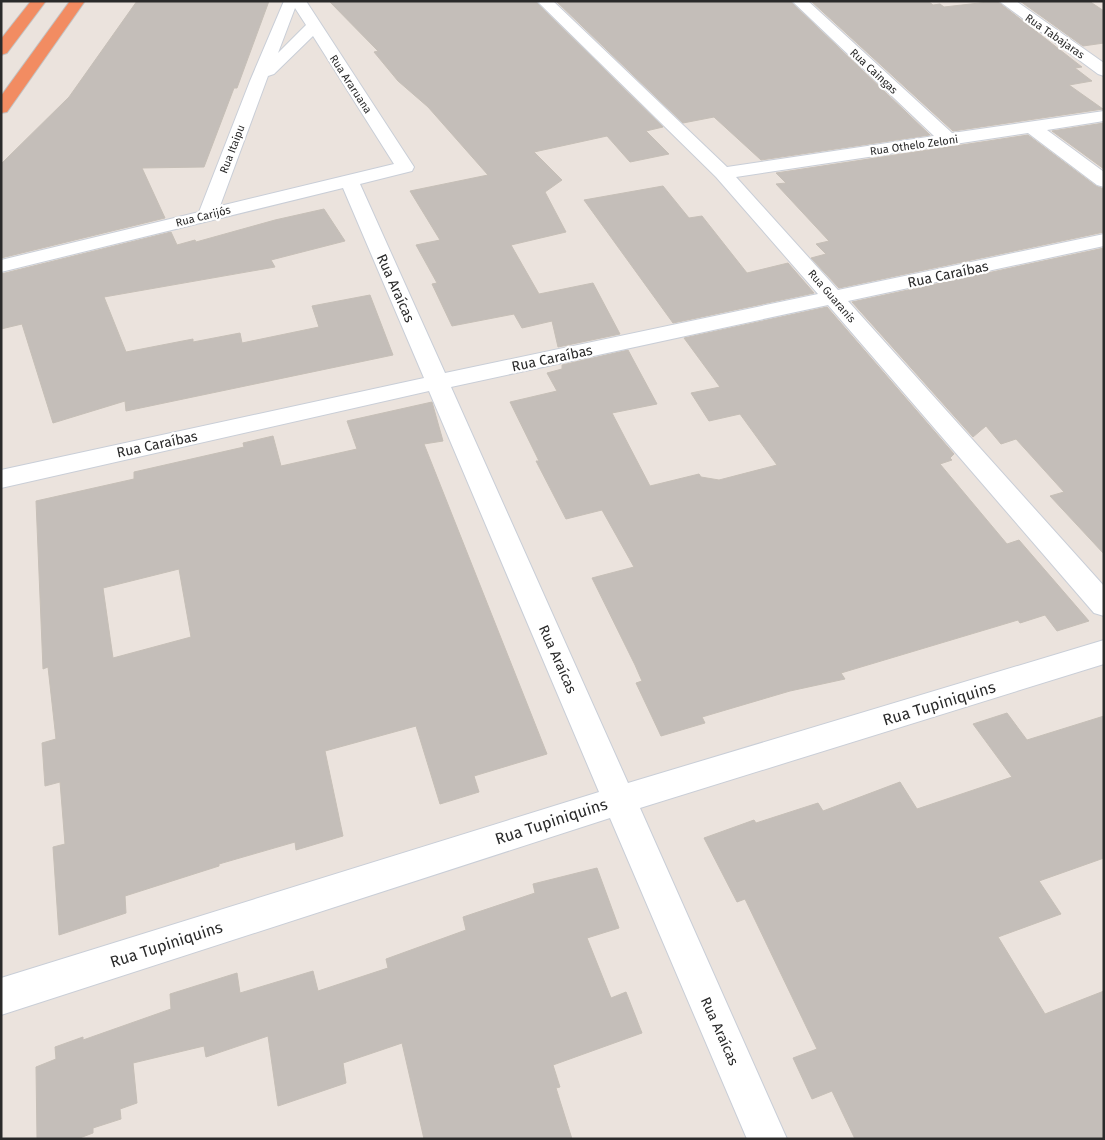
<svg xmlns="http://www.w3.org/2000/svg" width="1105" height="1140" font-family="'Fira Sans',sans-serif">
  <rect width="100%" height="100%" fill="#ebe3dd"/>
  <g fill="#c4beb9" stroke="#c6bfb7" fill-rule="evenodd">
    <path d="M 137,1 L 269,1 L 237,88 L 234,88 L 204,167 L 142,168 L 165,218 L 1,258 L 1,164 L 69,97 Z"/>
    <path d="M 329,1 L 535,1 L 663,127 L 646,131 L 669,154 L 630,162 L 607,136 L 534,152 L 562,180 L 545,192 L 566,232 L 511,245 L 539,294 L 593,283 L 620,334 L 558,347 L 552,321 L 522,328 L 514,314 L 452,326 L 432,284 L 437,283 L 416,245 L 440,240 L 410,191 L 488,175 L 428,107 L 398,81 L 374,52 L 378,51 Z"/>
    <path d="M 556,1 L 790,1 L 930,135 L 761,160 L 714,117 L 683,123 Z"/>
    <path d="M 811,1 L 928,1 L 933,5 L 940,4 L 944,7 L 997,1 L 1082,67 L 1075,68 L 1092,81 L 1069,85 L 1103,109 L 953,131 Z"/>
    <path d="M 1020,1 L 1089,1 L 1104,11 L 1104,43 L 1083,46 Z"/>
    <path d="M 1104,123 L 1104,169 L 1052,131 Z"/>
    <path d="M 1028,135 L 1096,186 L 1104,189 L 1104,232 L 839,288 L 811,258 L 826,254 L 816,244 L 829,241 L 776,184 L 786,183 L 776,173 Z"/>
    <path d="M 663,186 L 689,218 L 702,216 L 747,273 L 788,263 L 814,293 L 673,323 L 584,200 Z"/>
    <path d="M 324,209 L 345,241 L 271,260 L 275,267 L 104,297 L 126,352 L 193,339 L 193,342 L 240,333 L 242,343 L 319,327 L 312,306 L 370,295 L 393,355 L 126,411 L 125,401 L 53,423 L 22,324 L 1,329 L 1,274 L 171,232 L 177,245 L 195,240 L 196,242 L 275,220 Z"/>
    <path d="M 1104,248 L 1104,554 L 1050,496 L 1064,492 L 1016,439 L 1001,444 L 986,426 L 973,437 L 852,302 Z"/>
    <path d="M 827,307 L 954,454 L 950,458 L 952,460 L 940,464 L 1007,544 L 1019,540 L 1089,621 L 1057,631 L 1045,615 L 1020,623 L 1018,620 L 841,673 L 845,679 L 790,691 L 702,717 L 705,723 L 661,736 L 636,683 L 642,681 L 635,665 L 592,578 L 634,567 L 602,510 L 566,519 L 536,461 L 539,461 L 510,402 L 557,391 L 547,373 L 562,369 L 562,365 L 628,350 L 657,404 L 612,413 L 650,486 L 699,474 L 701,477 L 719,480 L 777,465 L 740,414 L 709,421 L 691,393 L 720,387 L 684,338 Z"/>
    <path d="M 432,402 L 443,441 L 424,444 L 547,754 L 474,776 L 479,792 L 440,804 L 416,726 L 325,751 L 343,836 L 296,850 L 295,842 L 219,864 L 219,866 L 125,896 L 126,913 L 59,935 L 53,847 L 65,844 L 60,782 L 45,786 L 42,743 L 56,739 L 48,667 L 43,669 L 36,501 L 134,479 L 134,472 L 244,447 L 243,443 L 273,436 L 281,466 L 357,449 L 347,421 ZM 179,569 L 191,637 L 113,658 L 103,588 Z"/>
    <path d="M 1007,713 L 1027,740 L 1104,716 L 1104,858 L 1039,881 L 1061,914 L 998,937 L 1045,1014 L 1104,991 L 1104,1139 L 855,1139 L 832,1091 L 812,1099 L 793,1058 L 817,1049 L 745,899 L 737,902 L 704,838 L 754,820 L 756,823 L 818,803 L 823,811 L 900,782 L 917,809 L 1012,777 L 973,724 Z"/>
    <path d="M 597,868 L 619,928 L 587,938 L 611,998 L 626,992 L 642,1033 L 553,1065 L 560,1087 L 556,1088 L 572,1139 L 424,1139 L 402,1043 L 343,1063 L 346,1083 L 278,1106 L 268,1036 L 206,1057 L 204,1046 L 133,1063 L 137,1103 L 120,1109 L 121,1119 L 93,1128 L 93,1133 L 77,1139 L 37,1139 L 36,1067 L 56,1059 L 55,1047 L 83,1037 L 83,1040 L 171,1009 L 170,994 L 237,973 L 240,993 L 313,971 L 318,991 L 388,968 L 386,959 L 466,930 L 463,917 L 535,893 L 533,884 Z"/>
  </g>
  <g fill="none" stroke-linecap="round" stroke-linejoin="round">
    <g stroke="#c9ced7" stroke-width="2">
      <g id="street">
        <path d="M 284,1 L 306,1 L 414,167 L 412,171 L 360,184 L 445,373 L 818,294 L 716,177 L 537,1 L 553,1 L 727,167 L 934,136 L 792,1 L 808,1 L 952,133 L 1104,111 L 1104,121 L 1047,130 L 1104,172 L 1104,187 L 1097,185 L 1028,133 L 736,177 L 838,290 L 1104,234 L 1104,246 L 848,301 L 1104,586 L 1104,616 L 1094,613 L 828,305 L 451,387 L 628,783 L 1104,640 L 1104,664 L 640,808 L 787,1139 L 747,1139 L 610,818 L 1,1015 L 1,978 L 599,792 L 429,391 L 1,488 L 1,470 L 424,378 L 343,188 L 1,272 L 1,260 L 199,212 L 250,81 ZM 295,8 L 306,25 L 278,53 ZM 313,36 L 394,164 L 220,206 L 268,76 L 274,74 Z"/>
        <path d="M 999,1 L 1016,1 L 1104,63 L 1104,76 L 1098,74 Z"/>
      </g>
    </g>
    <g stroke="#c3c3c3" stroke-width="2">
      <g id="highway">
        <path d="M 31,1 L 46,1 L 7,53 L 1,55 L 1,39 Z"/>
        <path d="M 70,1 L 85,1 L 7,112 L 1,113 L 1,96 Z"/>
      </g>
    </g>
    <use href="#street" fill="#fff" fill-rule="evenodd"/>
    <use href="#highway" fill="#f28c62" fill-rule="evenodd"/>
  </g>
  <g text-anchor="middle" stroke-width="4.5" stroke-linejoin="round" paint-order="stroke">
    <g font-size="11" fill="#2a2a2a" stroke="#fff">
      <text transform="translate(1055 36) rotate(35)" y="4">Rua Tabajaras</text>
      <text transform="translate(874 71) rotate(43)" y="4">Rua Caingas</text>
      <text transform="translate(351 84) rotate(57)" y="4">Rua Araruana</text>
      <text transform="translate(914 145) rotate(-8)" y="4">Rua Othelo Zeloni</text>
      <text transform="translate(232 149) rotate(-69)" y="4">Rua Itaipu</text>
      <text transform="translate(203 216) rotate(-14)" y="4">Rua Carijós</text>
      <text transform="translate(832 296) rotate(49)" y="4">Rua Guaranis</text>
    </g>
    <g font-size="14" fill="#2a2a2a" stroke="#fff">
      <text transform="translate(948 274) rotate(-12)" y="5">Rua Caraíbas</text>
      <text transform="translate(396 288) rotate(66)" y="5">Rua Araícas</text>
      <text transform="translate(552 358) rotate(-12)" y="5">Rua Caraíbas</text>
      <text transform="translate(157 444) rotate(-12)" y="5">Rua Caraíbas</text>
      <text transform="translate(558 659) rotate(66)" y="5">Rua Araícas</text>
      <text transform="translate(720 1031) rotate(66)" y="5">Rua Araícas</text>
    </g>
    <g font-size="16" fill="#2a2a2a" stroke="#fff">
      <text transform="translate(939 703) rotate(-17)" y="6">Rua Tupiniquins</text>
      <text transform="translate(551 821) rotate(-18)" y="6">Rua Tupiniquins</text>
      <text transform="translate(166 944) rotate(-18)" y="6">Rua Tupiniquins</text>
    </g>
  </g>
  <rect width="1105" height="1140" fill="none" stroke="#2a2a2a" stroke-width="5"/>
</svg>
